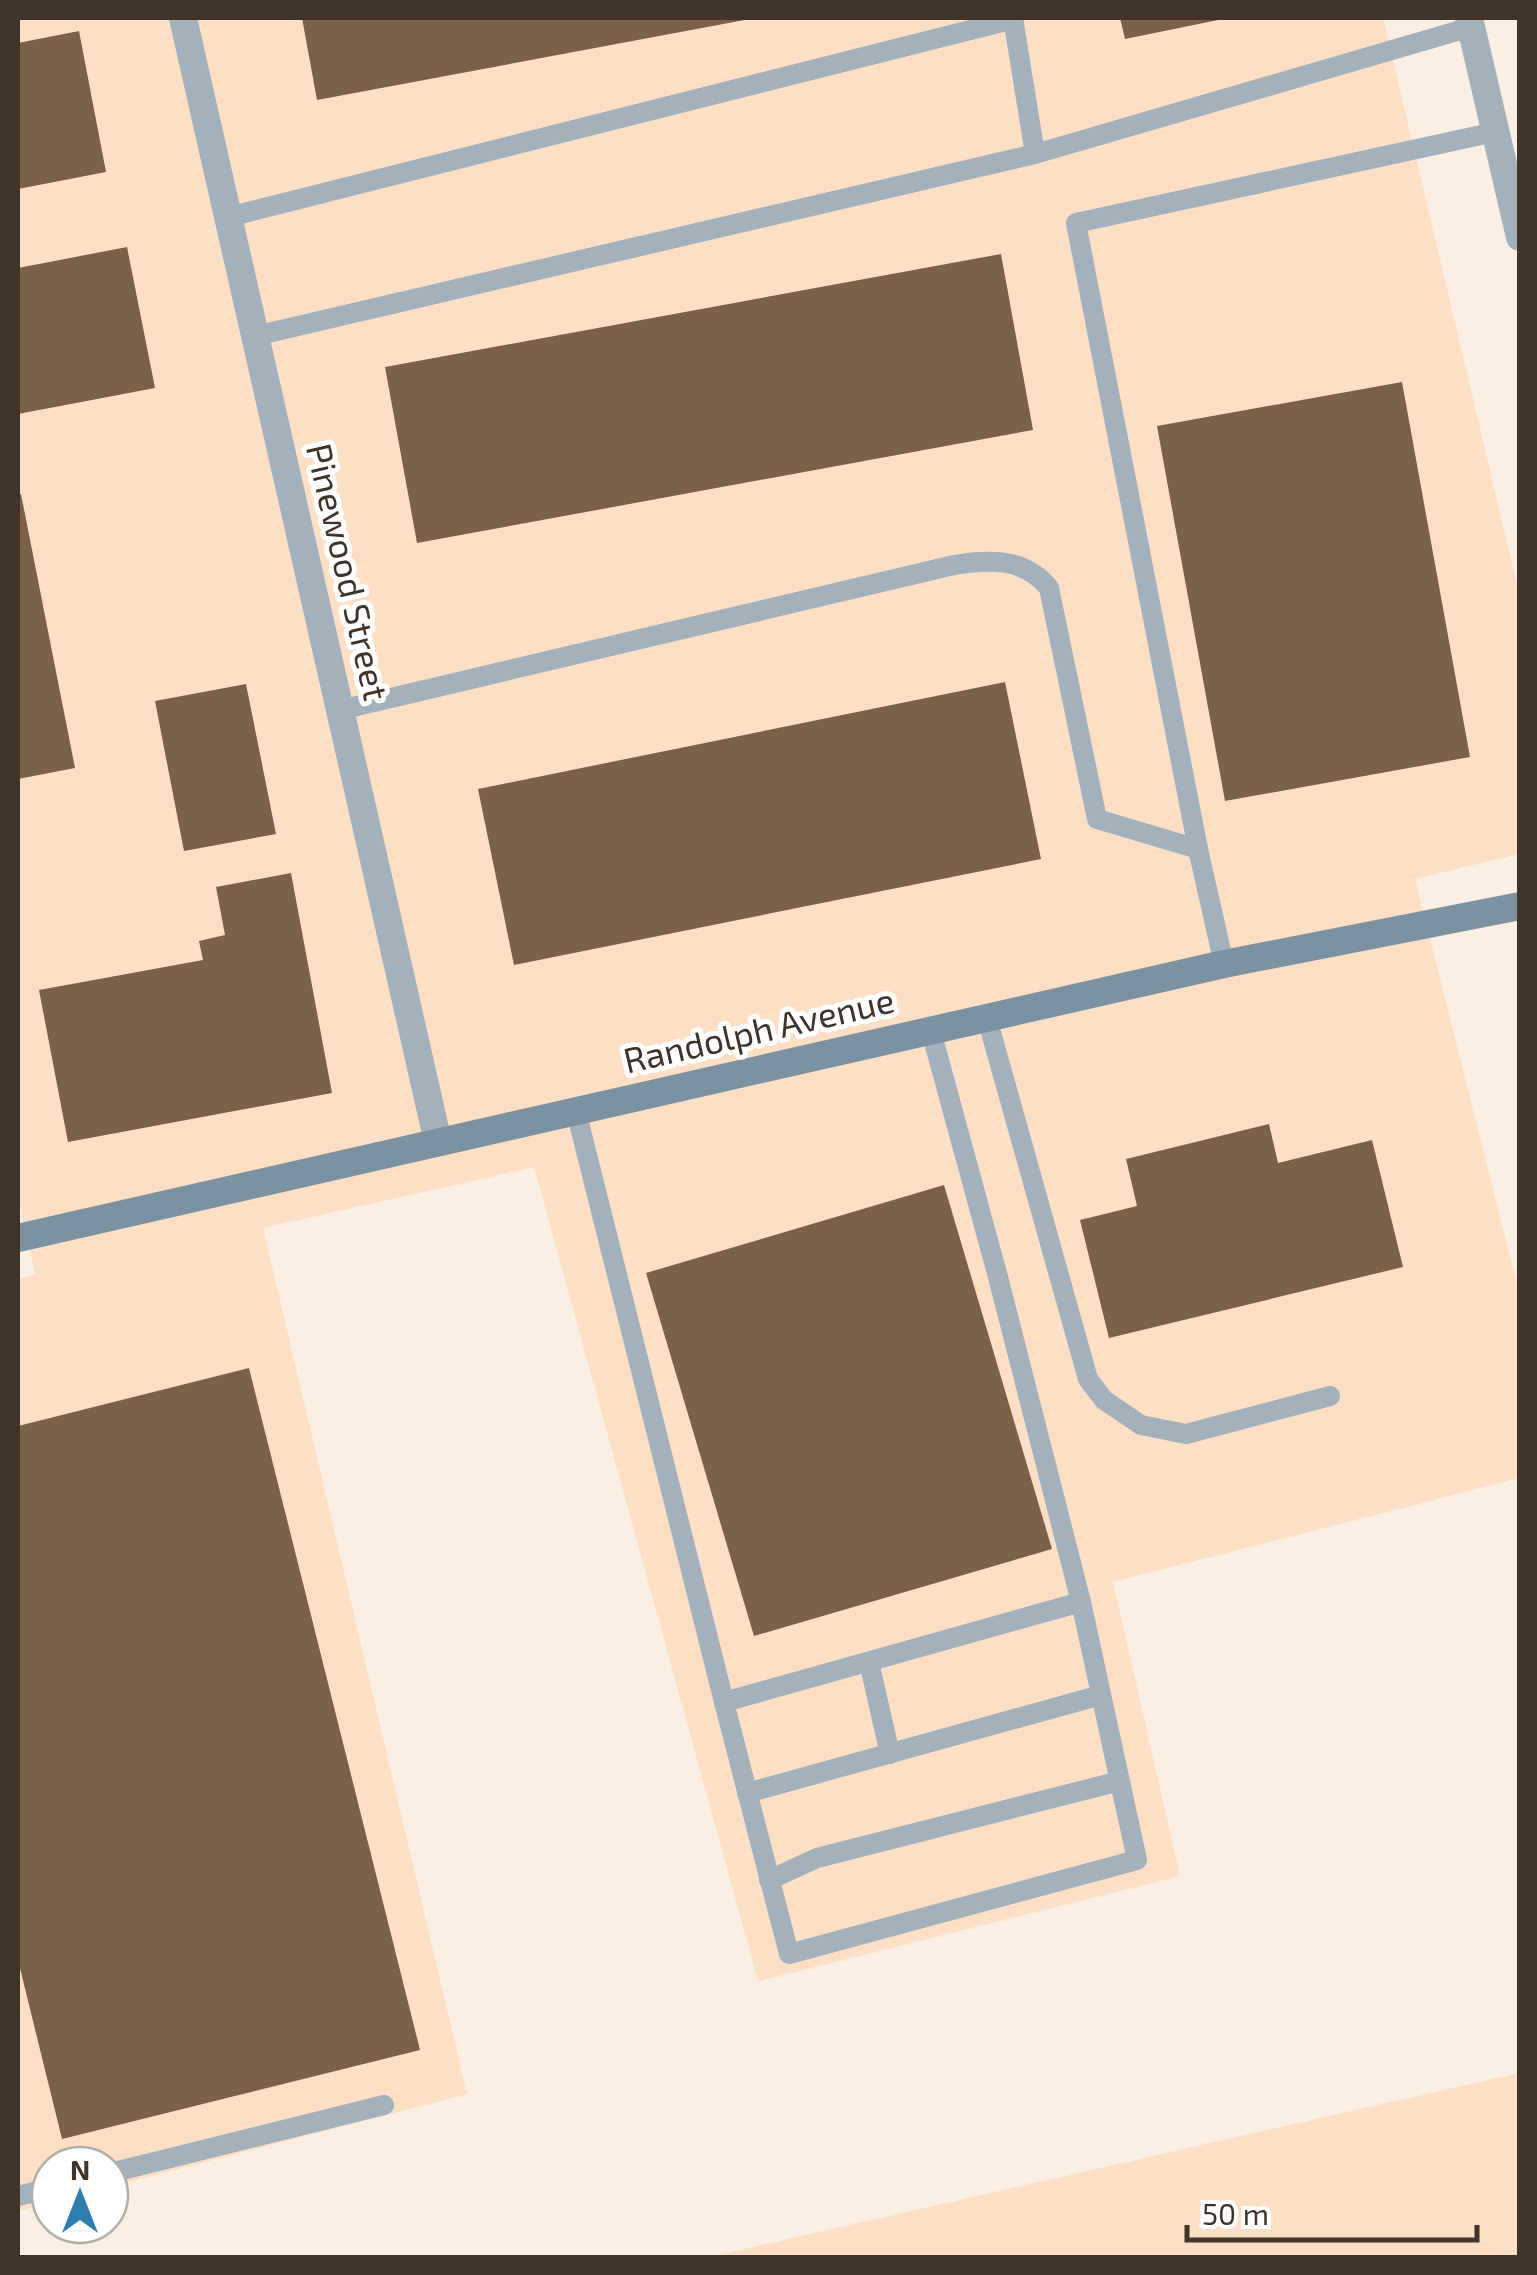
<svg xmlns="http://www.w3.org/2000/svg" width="1537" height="2275" font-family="'Exo 2',sans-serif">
  <rect width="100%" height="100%" fill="#fbefe4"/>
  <g fill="#fcdfc5">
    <path d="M 18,18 L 1383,18 L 1519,593 L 1519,854 L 1415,879 L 1519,1292 L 1519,1478 L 1113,1582 L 1180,1876 L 758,1981 L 534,1167 L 263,1228 L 467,2094 L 110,2187 L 110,2165 L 50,2165 L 50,2203 L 18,2211 L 18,1279 L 35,1274 L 18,1197 Z"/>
    <path d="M 1519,2073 L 1519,2257 L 709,2257 Z"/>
  </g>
  <g fill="#7b614a">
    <path d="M 302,18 L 750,18 L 750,19 L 317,100 Z"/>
    <path d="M 1120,18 L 1223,18 L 1223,19 L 1125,39 Z"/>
    <path d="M 79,31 L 106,172 L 18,189 L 18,43 Z"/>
    <path d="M 127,247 L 155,388 L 18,414 L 18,268 Z"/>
    <path d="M 1001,254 L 1033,430 L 417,543 L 385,367 Z"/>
    <path d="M 1402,382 L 1470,757 L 1225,801 L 1157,426 Z"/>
    <path d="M 21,494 L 75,768 L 18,779 L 18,495 Z"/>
    <path d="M 1005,682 L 1041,859 L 514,965 L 478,789 Z"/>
    <path d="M 246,684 L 276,834 L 184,851 L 155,701 Z"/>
    <path d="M 291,873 L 332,1093 L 68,1142 L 39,990 L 203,960 L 199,941 L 225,935 L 216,887 Z"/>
    <path d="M 1269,1124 L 1278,1163 L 1372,1140 L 1403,1267 L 1109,1338 L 1080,1220 L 1137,1206 L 1126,1159 Z"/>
    <path d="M 944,1185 L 1052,1549 L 754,1636 L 646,1273 Z"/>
    <path d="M 249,1368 L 420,2050 L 62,2139 L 18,1960 L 18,1426 Z"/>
  </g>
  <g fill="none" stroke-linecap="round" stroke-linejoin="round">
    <g stroke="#a3b1bc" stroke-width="20">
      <path d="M 1013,18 L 1035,154"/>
      <path d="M 228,217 L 1014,19"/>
      <path d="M 255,336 L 1035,154 L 1471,27"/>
      <path d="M 340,710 L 954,565 C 990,559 1025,558 1049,588 L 1097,819 L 1198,849"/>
      <path d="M 1224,964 L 1198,849 L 1076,223 L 1495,132"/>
      <path d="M 987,1018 L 1088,1379 L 1104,1400 L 1141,1425 L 1186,1434 L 1330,1396"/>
      <path d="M 576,1111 L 724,1702 L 1081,1602 L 998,1277 L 931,1031"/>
      <path d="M 869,1662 L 890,1754"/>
      <path d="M 724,1702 L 789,1954 L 1137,1860 L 1081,1602"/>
      <path d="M 747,1793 L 1101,1695"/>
      <path d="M 769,1880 L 817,1858 L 1120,1781"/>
      <path d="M 110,2173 L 384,2105"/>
      <path d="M 18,2196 L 50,2188"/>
    </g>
    <g stroke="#a3b1bc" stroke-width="28">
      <path d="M 183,18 L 438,1142"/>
      <path d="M 1469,18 L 1520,237"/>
    </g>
    <path stroke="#7d92a1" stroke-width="28" d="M 18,1238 L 1224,964 L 1520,906"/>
  </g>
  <g text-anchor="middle" stroke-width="10" stroke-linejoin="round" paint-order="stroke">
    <g font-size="35" fill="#40342a" stroke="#fff">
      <text transform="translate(347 572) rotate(77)" y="12">Pinewood Street</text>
      <text transform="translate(759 1031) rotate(-13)" y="12">Randolph Avenue</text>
    </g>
  </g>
  <rect width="1537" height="2275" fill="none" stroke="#40342a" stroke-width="40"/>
  <g transform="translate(80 2195)"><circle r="48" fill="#ffffff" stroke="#b3aeaa" stroke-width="2.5"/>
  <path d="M0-8L18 38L0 25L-18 38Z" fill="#2d7daf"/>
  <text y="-15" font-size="28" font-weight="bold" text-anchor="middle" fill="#40342a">N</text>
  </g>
  <path d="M1187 2225v15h290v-15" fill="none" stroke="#40342a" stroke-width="5"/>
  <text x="1202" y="2225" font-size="30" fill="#40342a" stroke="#ffffff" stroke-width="8" paint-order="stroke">50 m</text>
</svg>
